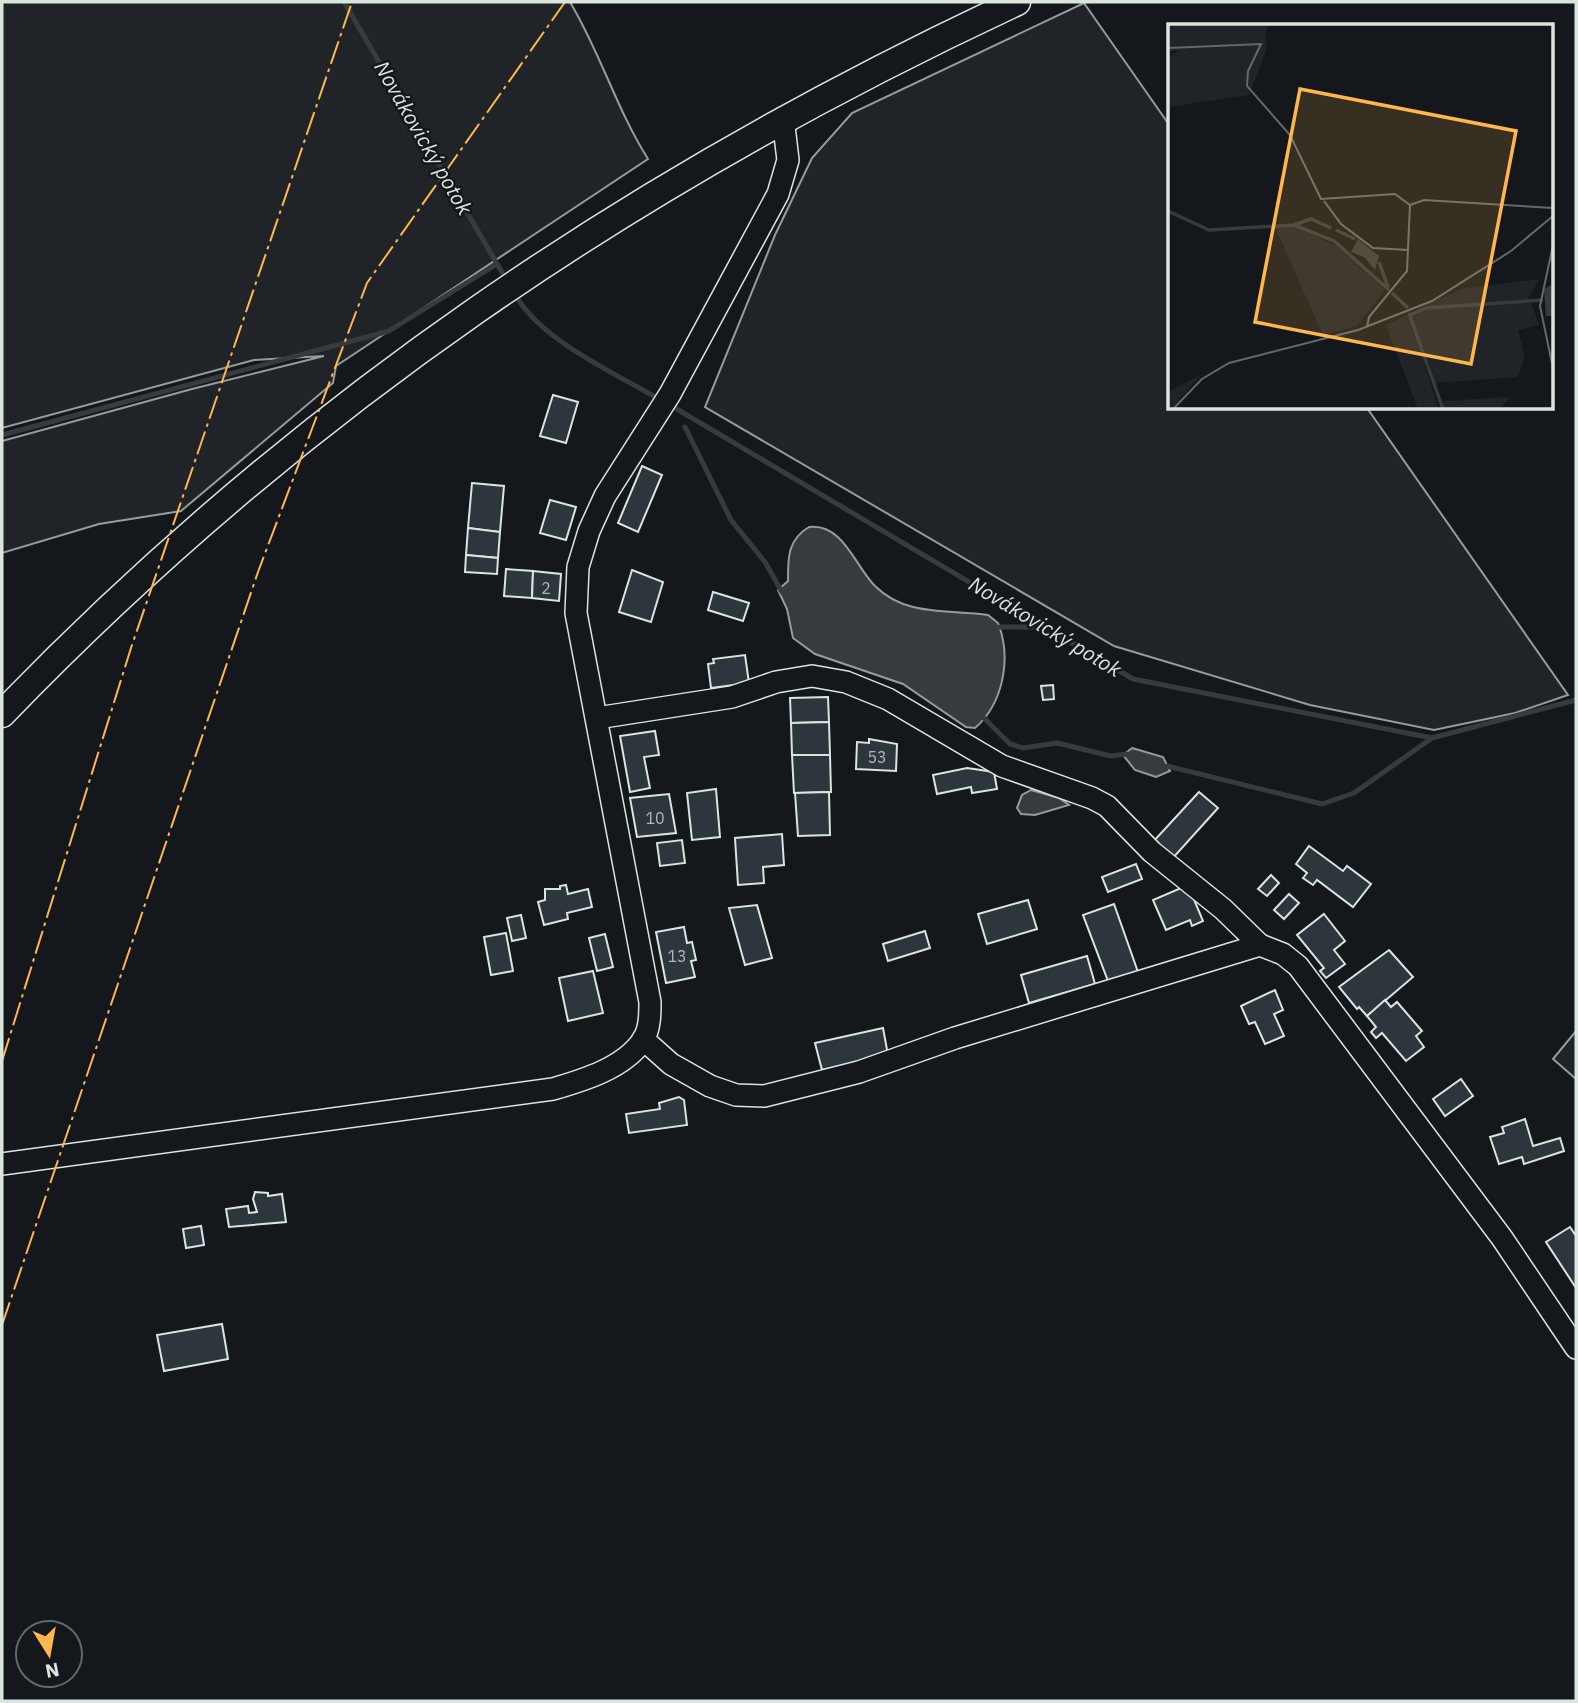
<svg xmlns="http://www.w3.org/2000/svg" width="1578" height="1703" font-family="'IBM Plex Sans',sans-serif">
  <rect width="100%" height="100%" fill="#14181c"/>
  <g fill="#202428" stroke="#939e99" stroke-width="2">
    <path d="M 2,2 L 570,2 C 600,52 617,110 648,159 L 336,366 L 333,383 L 181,511 L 99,524 L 2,553 L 2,441 L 192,389 L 324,356 L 254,360 L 2,428 Z"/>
    <path d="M 1084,3 L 1170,126 L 1170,408 L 1367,408 L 1568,695 L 1515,713 L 1434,730 L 1310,705 L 1114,646 L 705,407 L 775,235 L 812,158 L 852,113 Z"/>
    <path d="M 1576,1031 L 1576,1079 L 1553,1059 Z"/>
  </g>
  <g fill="#363b3e" stroke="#939e99" stroke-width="2">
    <path d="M 809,527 C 843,523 855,566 875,586 C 906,617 948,609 988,615 L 998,623 C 1012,658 1003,704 975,728 L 966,727 L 903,684 L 815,654 L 793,638 L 787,609 L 778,590 L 788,581 C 788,559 787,540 809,527 Z"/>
    <path d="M 1132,748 L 1163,757 L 1170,771 L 1156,777 L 1135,770 L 1123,755 Z"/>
    <path d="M 1031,790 L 1059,798 L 1069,805 L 1035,815 L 1021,814 L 1017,808 L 1022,795 Z"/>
  </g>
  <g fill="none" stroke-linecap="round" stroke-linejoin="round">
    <g stroke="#363b3e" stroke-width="5">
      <path d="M 344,2 L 503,274"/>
      <path d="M 518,299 C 544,341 614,373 657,398"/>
      <path d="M 675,408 L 1133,679 L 1432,738 L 1576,700"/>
      <path d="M 685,427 L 731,520 L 765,562 L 782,592"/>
      <path d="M 2,435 L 389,331 L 497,264"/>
      <path d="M 1000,627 L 1042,627"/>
      <path d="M 981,715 L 1010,744 L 1023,748 L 1057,743 L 1111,756 L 1127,754"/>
      <path d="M 1167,766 L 1322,804 L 1354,793 L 1432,738"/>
    </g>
  </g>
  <g fill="#2c363c" stroke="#d8e6dc" stroke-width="2">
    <path d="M 553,395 L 578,402 L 566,443 L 540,436 Z"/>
    <path d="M 642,466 L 662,475 L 638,532 L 618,523 Z"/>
    <path d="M 472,483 L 504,486 L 500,532 L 468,528 Z"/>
    <path d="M 550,500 L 576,507 L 566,540 L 540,533 Z"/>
    <path d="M 468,528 L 500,532 L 498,558 L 466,555 Z"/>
    <path d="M 466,555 L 498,558 L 497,574 L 465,572 Z"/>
    <path d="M 506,569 L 533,571 L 532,598 L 504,596 Z"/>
    <path d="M 632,570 L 663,582 L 651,622 L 619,612 Z"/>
    <path d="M 533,571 L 561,574 L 559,601 L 532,598 Z"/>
    <path d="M 713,592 L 749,603 L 743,621 L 708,610 Z"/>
    <path d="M 745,655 L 749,683 L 711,688 L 708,664 L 714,663 L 713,659 Z"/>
    <path d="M 1053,685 L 1054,699 L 1043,700 L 1041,686 Z"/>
    <path d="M 828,697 L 829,722 L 791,723 L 790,698 Z"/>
    <path d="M 829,722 L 830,755 L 792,755 L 791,723 Z"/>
    <path d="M 655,731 L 659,755 L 644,757 L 650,788 L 630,792 L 620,736 Z"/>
    <path d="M 869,739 L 897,744 L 896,771 L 856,769 L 857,742 L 869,743 Z"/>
    <path d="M 792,755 L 830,755 L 831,792 L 794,793 Z"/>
    <path d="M 967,768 L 994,772 L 997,789 L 972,793 L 971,787 L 937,794 L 933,775 Z"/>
    <path d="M 716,789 L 720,837 L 692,840 L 687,793 Z"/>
    <path d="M 829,792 L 830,835 L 798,836 L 795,793 Z"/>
    <path d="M 1199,792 L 1218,808 L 1172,859 L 1151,844 Z"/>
    <path d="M 669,794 L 676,833 L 637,837 L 630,798 Z"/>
    <path d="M 782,834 L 784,865 L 763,867 L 764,883 L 738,885 L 735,838 Z"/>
    <path d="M 682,840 L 685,863 L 660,866 L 657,843 Z"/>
    <path d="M 1309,846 L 1343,871 L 1347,866 L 1371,884 L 1353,907 L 1317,880 L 1313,885 L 1303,878 L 1307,873 L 1296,864 Z"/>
    <path d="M 1136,864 L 1142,879 L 1108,892 L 1102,877 Z"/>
    <path d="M 1271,875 L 1279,883 L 1267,896 L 1258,889 Z"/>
    <path d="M 566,885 L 568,894 L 588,889 L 592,907 L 567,913 L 568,919 L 544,925 L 538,902 L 545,900 L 545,889 L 560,889 L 560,886 Z"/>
    <path d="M 1188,885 L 1203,921 L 1192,926 L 1190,920 L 1166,930 L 1153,900 Z"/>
    <path d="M 1289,894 L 1299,903 L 1284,919 L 1274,910 Z"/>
    <path d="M 1028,900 L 1037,929 L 987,944 L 978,914 Z"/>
    <path d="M 1114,904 L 1138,972 L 1108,981 L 1083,915 Z"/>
    <path d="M 757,905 L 772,958 L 745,965 L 729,908 Z"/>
    <path d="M 1324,914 L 1345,941 L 1334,950 L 1345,964 L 1326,978 L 1320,971 L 1324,968 L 1297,935 Z"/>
    <path d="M 521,915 L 526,938 L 512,941 L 507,918 Z"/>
    <path d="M 684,927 L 687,943 L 692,942 L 696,960 L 691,961 L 695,977 L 666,983 L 656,932 Z"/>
    <path d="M 925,931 L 930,948 L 888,961 L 883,944 Z"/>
    <path d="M 506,933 L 513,971 L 491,975 L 484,937 Z"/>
    <path d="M 605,934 L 613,967 L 597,971 L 589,938 Z"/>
    <path d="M 1389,950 L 1413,977 L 1367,1016 L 1359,1007 L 1357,1009 L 1339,987 Z"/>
    <path d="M 1087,956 L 1095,984 L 1029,1003 L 1021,975 Z"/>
    <path d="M 593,971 L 603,1013 L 568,1021 L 559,978 Z"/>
    <path d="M 1275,990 L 1283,1010 L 1274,1014 L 1284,1036 L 1265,1044 L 1255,1022 L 1249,1024 L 1241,1006 Z"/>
    <path d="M 1385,1000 L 1391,1007 L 1397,1002 L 1422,1031 L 1416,1036 L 1424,1047 L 1406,1061 L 1382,1033 L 1376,1038 L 1371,1032 L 1376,1027 L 1367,1016 Z"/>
    <path d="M 883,1028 L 888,1055 L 822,1070 L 815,1043 Z"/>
    <path d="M 1461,1079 L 1473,1096 L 1445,1116 L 1433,1099 Z"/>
    <path d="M 679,1097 L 684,1100 L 687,1125 L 629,1133 L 626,1114 L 660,1109 L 659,1103 Z"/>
    <path d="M 1525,1119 L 1533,1146 L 1560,1138 L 1564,1151 L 1524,1164 L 1522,1157 L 1499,1164 L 1490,1137 L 1504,1133 L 1502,1127 Z"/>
    <path d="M 255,1192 L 268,1193 L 268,1196 L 282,1194 L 286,1222 L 229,1227 L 226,1209 L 248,1206 L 249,1213 L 257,1212 L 253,1199 Z"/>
    <path d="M 201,1226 L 204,1245 L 186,1248 L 183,1229 Z"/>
    <path d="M 1570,1227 L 1576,1236 L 1576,1288 L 1546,1242 Z"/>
    <path d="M 222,1324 L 228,1359 L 164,1371 L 157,1335 Z"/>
  </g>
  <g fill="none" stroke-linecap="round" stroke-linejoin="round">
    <g stroke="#d8e6dc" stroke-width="24">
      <g id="minor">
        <path d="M 597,718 L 732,697 L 776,682 L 812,676 L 846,682 L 888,699 L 1002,766 L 1092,798 L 1107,806 L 1152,852 L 1223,909 L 1260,945"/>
        <path d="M 643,1039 L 671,1064 L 710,1086 L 736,1095 L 764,1096 L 859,1072 L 955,1038 L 1260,945 L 1283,954 L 1298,966 L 1502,1238 L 1576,1348"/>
        <path d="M 2,1164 L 553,1089 C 584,1080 624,1068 643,1040 C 650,1029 650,1014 650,1002 L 576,613 L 578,567 L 589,531 L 605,496 L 670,394 L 778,194 L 788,160 L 783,118"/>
      </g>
    </g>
    <g stroke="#d8e6dc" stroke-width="29">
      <path id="major" d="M 2,714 C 297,408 633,181 1017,2"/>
    </g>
    <use href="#minor" stroke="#14181c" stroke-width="21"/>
    <use href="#major" stroke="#14181c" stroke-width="26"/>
    <g stroke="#ffb74d" stroke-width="2" stroke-dasharray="24 5 3.5 5" stroke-linecap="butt">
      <path d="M 2,1061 L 131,648 L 352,2"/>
      <path d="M 2,1325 L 258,572 L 367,283 L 565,2"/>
    </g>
  </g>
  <g text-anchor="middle" stroke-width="5" stroke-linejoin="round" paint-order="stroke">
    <g font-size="16" fill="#adbab4">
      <text x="546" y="594">2</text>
      <text x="877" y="763">53</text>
      <text x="655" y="824">10</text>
      <text x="677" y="962">13</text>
    </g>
    <g font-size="21" font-style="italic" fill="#d8e6dc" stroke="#14181c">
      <text transform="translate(423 138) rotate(60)" y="7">Novákovický potok</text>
      <text transform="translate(1045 627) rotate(31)" y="7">Novákovický potok</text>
    </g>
  </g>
  <g transform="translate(1168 24)">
    <rect width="385" height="385" fill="#14181c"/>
    <path d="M 0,0 L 101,0 L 97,12 L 99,24 L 81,71 L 0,83 L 0,32 L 12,27 L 0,27 ZM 126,202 L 168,222 L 217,266 L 189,302 L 155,311 L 107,203 ZM 372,255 L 359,276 L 273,283 L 363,278 L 371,301 L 350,306 L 357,333 L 349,353 L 267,359 L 261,338 L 257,343 L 271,385 L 250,385 L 218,301 L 292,265 ZM 34,350 L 7,380 L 0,385 L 0,368 ZM 342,373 L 332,385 L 277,385 L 275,381 L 276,377 Z" fill="#202428"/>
    <path d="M 190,215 L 211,232 L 207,246 L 196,233 L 183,228 ZM 385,260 L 385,292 L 378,292 L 376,265 Z" fill="#363b3e"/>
    <path fill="none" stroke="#363b3e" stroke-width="3.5" d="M 0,187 L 41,206 L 126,201 L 166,217 L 221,266M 126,201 L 143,195 L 163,204M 168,206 L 187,215M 211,238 L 220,263M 224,269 L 240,284M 241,289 L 275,385M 242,291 L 258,284 L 375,276"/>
    <path fill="none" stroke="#626a69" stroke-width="2" d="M 0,24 L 93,20 L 80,47 L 79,62 L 122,111 L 153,175 L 227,170 L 242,181M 156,177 L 173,200 L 205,224 L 240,226M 242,181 L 256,176 L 385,184M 385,221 L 372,282 L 385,344M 199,303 L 201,293 L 239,247 L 242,181M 5,385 L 34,355 L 61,339 L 190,306 L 264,277 L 343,227 L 385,192"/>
    <path fill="#ffb74d" fill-opacity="0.15" stroke="#ffb74d" stroke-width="3.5" d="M 132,65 L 348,107 L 303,340 L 87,298 Z"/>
    <rect width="385" height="385" fill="none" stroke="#d8e6dc" stroke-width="3.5"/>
  </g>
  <rect width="1578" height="1703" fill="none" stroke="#d8e6dc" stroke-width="7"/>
  <g transform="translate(49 1654) rotate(169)"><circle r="33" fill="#14181c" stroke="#626a69" stroke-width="2"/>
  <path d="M0-5L12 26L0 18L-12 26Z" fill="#ffb74d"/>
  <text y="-10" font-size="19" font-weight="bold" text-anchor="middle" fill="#d8e6dc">N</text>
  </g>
</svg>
